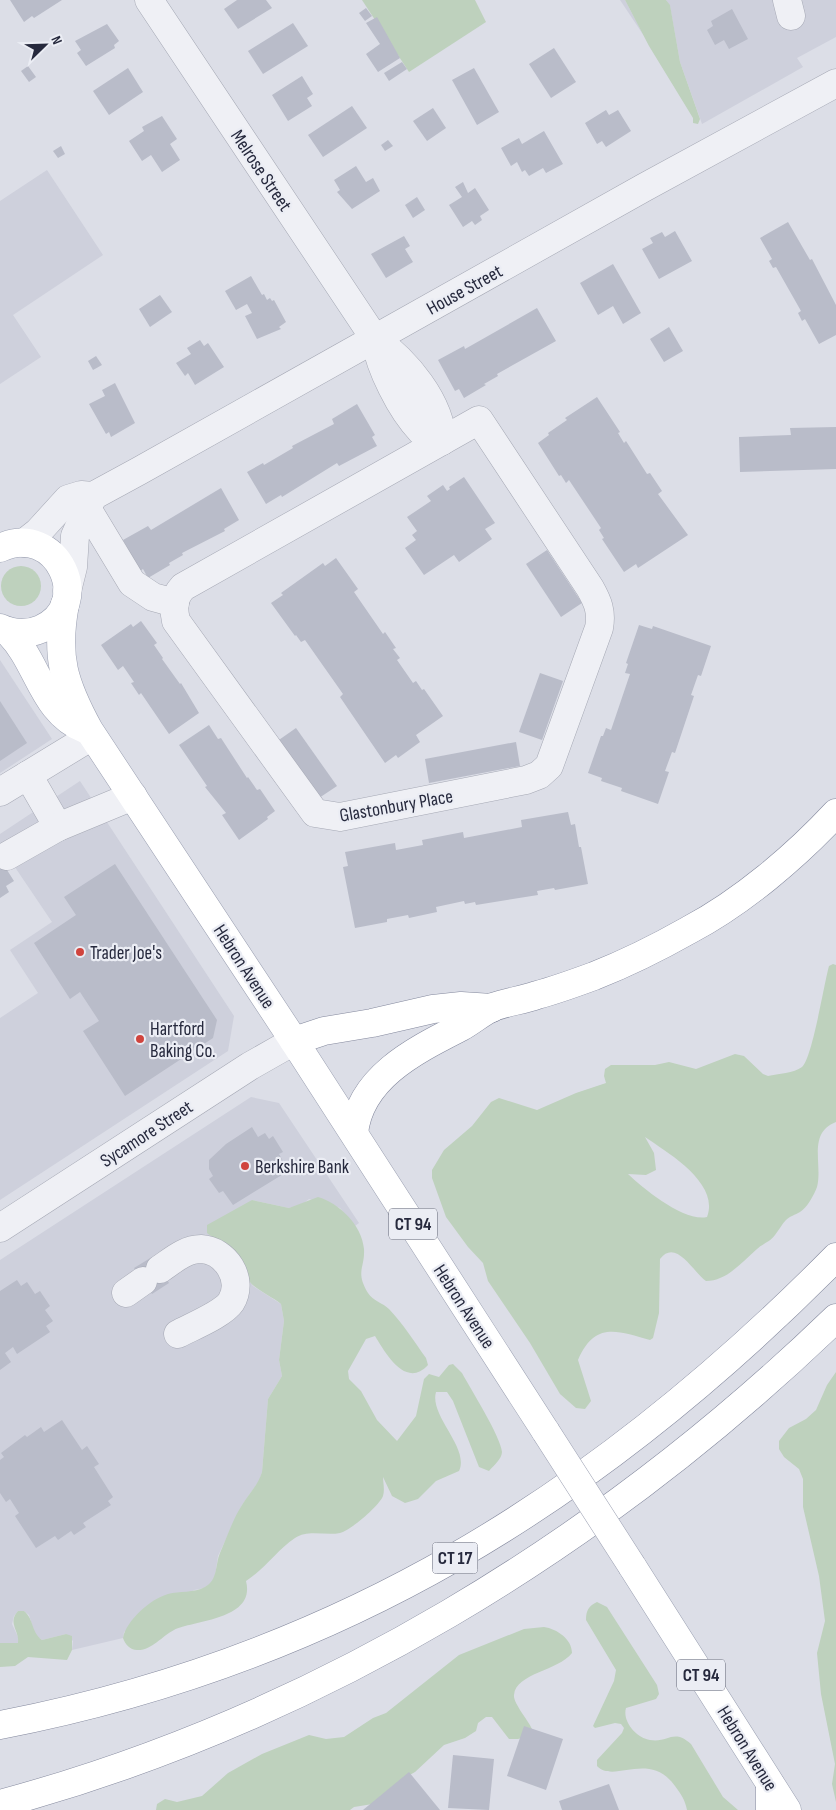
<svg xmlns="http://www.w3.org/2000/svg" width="836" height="1810" font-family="'Sofia Sans Condensed',sans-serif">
  <rect width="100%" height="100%" fill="#dcdee7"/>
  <g fill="#ced0dc">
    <path d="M 620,0 L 625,0 L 644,36 Z"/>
    <path d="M 666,0 L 836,0 L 836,37 L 797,58 L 803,67 L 702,124 L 680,62 L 670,6 Z"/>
    <path d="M 47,170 L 103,255 L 13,315 L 41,357 L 0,384 L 0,201 Z"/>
    <path d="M 0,660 L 52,739 L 0,773 Z"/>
    <path d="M 80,781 L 234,1016 L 228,1051 L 0,1200 L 0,1018 L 38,993 L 10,950 L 52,922 L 0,845 L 0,834 Z"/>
    <path d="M 251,1097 L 279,1103 L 359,1223 L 355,1226 L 340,1208 L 309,1199 L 300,1206 L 289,1208 L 252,1200 L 230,1247 L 240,1256 L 248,1279 L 253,1286 L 281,1304 L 284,1321 L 279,1360 L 282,1376 L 268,1399 L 262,1472 L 259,1481 L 242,1505 L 218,1556 L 215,1576 L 212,1582 L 205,1588 L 194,1590 L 124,1632 L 123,1638 L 72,1650 L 73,1641 L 66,1634 L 42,1640 L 35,1635 L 29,1615 L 24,1611 L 18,1611 L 14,1616 L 12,1624 L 19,1639 L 18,1644 L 0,1643 L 0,1260 Z"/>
  </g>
  <g fill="#bed1bd" fill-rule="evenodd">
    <path d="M 362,0 L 475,0 L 486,22 L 409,72 Z"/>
    <path d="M 625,0 L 666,0 L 670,5 L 680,62 L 700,119 L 698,124 L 693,123 L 693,118 L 649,46 Z"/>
    <circle cx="21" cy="586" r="20"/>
    <path d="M 833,964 L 836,965 L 836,1122 C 807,1133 823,1165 817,1187 C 814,1195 807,1208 800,1212 C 795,1215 790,1216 786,1220 C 782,1224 779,1230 775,1235 C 770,1242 762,1244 757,1249 C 742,1262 727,1281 706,1281 C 693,1272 676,1238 660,1259 L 659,1313 L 653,1338 L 650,1340 C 617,1331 595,1321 578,1360 L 591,1401 L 585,1409 L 576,1408 L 560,1394 L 530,1343 L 488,1281 L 483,1263 L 468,1247 L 446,1217 L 432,1178 L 432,1170 L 444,1150 L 472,1126 L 491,1102 L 499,1098 L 537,1110 L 576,1093 L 606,1083 L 604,1076 L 605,1069 L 611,1065 L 655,1065 L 669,1062 L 696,1069 L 735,1054 L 744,1056 L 763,1074 L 768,1076 C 778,1074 794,1073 802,1067 C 812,1059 824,984 829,966 ZM 645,1137 C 668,1153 720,1183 707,1217 C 684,1222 644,1189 628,1174 L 646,1175 L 656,1170 L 654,1153 Z"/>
    <path d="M 318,1197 C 339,1203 362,1225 364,1249 C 365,1269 355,1271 368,1293 C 373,1301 383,1303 389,1309 C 403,1324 414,1341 426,1358 L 428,1365 C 406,1389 386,1354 375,1336 L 366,1339 L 348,1371 L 349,1379 L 361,1391 L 377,1420 L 397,1441 L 416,1416 L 424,1379 L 429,1374 L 439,1377 L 449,1365 L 453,1364 L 462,1373 C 470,1388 501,1437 502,1452 C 502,1459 493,1466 489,1471 L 479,1467 L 453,1401 L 447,1392 L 436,1392 C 429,1416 470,1448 459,1471 L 436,1481 L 418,1499 L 405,1503 L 392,1496 L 383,1477 C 383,1482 385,1490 383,1496 C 380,1505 350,1531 340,1533 C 325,1536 308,1529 295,1538 C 277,1550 266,1568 246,1581 C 256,1620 195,1620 174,1630 C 162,1636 151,1651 137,1650 C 130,1650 125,1644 123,1638 C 126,1621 150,1599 168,1594 C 179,1591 194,1593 205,1587 C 218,1580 215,1565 220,1553 C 227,1537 233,1519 242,1505 C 249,1494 258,1485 262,1472 L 268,1399 L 282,1376 L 279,1360 L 284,1321 L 281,1304 C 271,1296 256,1290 249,1281 C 244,1273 244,1262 239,1255 C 231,1245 217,1242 207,1233 L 207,1225 L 252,1200 L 289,1208 Z"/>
    <path d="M 836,1372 L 836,1802 L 832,1784 L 835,1764 L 821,1694 L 817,1653 L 825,1621 L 819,1576 L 803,1507 L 803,1479 L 799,1469 L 784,1457 L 779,1449 L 779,1441 L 789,1428 L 806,1419 L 816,1410 L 827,1385 Z"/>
    <path d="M 597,1602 L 607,1607 L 657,1685 L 659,1694 L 656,1699 L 626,1708 C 622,1722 637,1738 650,1740 C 669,1743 673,1728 691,1744 L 723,1797 L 738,1810 L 687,1810 C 685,1800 681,1794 675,1786 C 649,1750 614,1784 597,1766 L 597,1760 L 622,1733 L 624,1728 L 621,1724 L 615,1723 L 595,1728 L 593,1726 L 614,1681 L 616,1670 L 586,1620 C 586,1610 589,1606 597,1602 Z"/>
    <path d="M 18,1611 L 24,1611 C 34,1619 31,1632 42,1640 L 66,1634 L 72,1636 L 72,1650 L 67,1660 L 28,1657 L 15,1666 L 0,1667 L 0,1643 L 18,1643 C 20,1631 7,1623 18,1611 Z"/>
    <path d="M 544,1627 C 557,1629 572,1639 572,1653 C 558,1671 516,1673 514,1695 C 513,1703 528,1720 532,1729 L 529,1736 L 518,1739 L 509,1739 L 492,1717 L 486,1717 L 478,1723 L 476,1731 L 465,1738 L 444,1745 L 415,1772 L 399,1781 L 385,1802 L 354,1807 L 350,1810 L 156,1810 L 157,1804 L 165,1799 L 177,1802 L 202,1796 L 228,1773 L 262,1754 L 309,1735 L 326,1739 L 344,1737 L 373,1718 L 386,1713 L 459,1655 L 524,1629 Z"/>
  </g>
  <g fill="#b9bcc9">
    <path d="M 10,0 L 62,0 L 34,18 L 32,16 L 24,22 Z"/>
    <path d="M 237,0 L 266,0 L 272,8 L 238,29 L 224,9 Z"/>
    <path d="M 366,8 L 372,16 L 365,21 L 359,13 Z"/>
    <path d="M 732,9 L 748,39 L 729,49 L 724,40 L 715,45 L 707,30 L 713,26 L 711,21 Z"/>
    <path d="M 377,17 L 400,58 L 378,72 L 366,54 L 380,44 L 366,23 Z"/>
    <path d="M 293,23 L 308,46 L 263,74 L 248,51 Z"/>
    <path d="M 107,24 L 119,41 L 114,45 L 115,48 L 86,66 L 77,53 L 81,50 L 75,41 Z"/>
    <path d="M 554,48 L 576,82 L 551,98 L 529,64 Z"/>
    <path d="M 402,62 L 407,69 L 389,81 L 384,73 Z"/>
    <path d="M 28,66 L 36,77 L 29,82 L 21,71 Z"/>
    <path d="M 128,68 L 143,92 L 109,115 L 93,91 Z"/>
    <path d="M 474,68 L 499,112 L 477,125 L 452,80 Z"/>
    <path d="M 302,76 L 313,94 L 307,98 L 312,106 L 288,121 L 272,95 Z"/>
    <path d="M 352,106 L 367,128 L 323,157 L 308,135 Z"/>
    <path d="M 433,108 L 446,128 L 427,141 L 413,121 Z"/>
    <path d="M 606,110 L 609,115 L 618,110 L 631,131 L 606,147 L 602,141 L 597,144 L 585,123 Z"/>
    <path d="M 162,116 L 177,139 L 170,144 L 180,160 L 162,172 L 151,155 L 142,161 L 129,141 L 144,131 L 142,127 Z"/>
    <path d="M 544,131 L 563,164 L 546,173 L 543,168 L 529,176 L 525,170 L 522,172 L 517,162 L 511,166 L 501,148 L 519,138 L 522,144 Z"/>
    <path d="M 388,140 L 393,146 L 385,151 L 381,145 Z"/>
    <path d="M 61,146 L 65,154 L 58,158 L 53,151 Z"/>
    <path d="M 356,166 L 366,182 L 373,178 L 380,191 L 352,209 L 337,192 L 340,190 L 334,180 Z"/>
    <path d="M 463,182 L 468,193 L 475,188 L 489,210 L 480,216 L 482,220 L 475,225 L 472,221 L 463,227 L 449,205 L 462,197 L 455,187 Z"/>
    <path d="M 417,197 L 425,210 L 413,218 L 405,205 Z"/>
    <path d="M 788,222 L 810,260 L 812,259 L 836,305 L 836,335 L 819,344 L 805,319 L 802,321 L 798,313 L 801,311 L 776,267 L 773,268 L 769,261 L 772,259 L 760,238 Z"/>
    <path d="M 675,231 L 692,261 L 659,279 L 642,249 L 653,243 L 650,238 L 662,232 L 665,237 Z"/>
    <path d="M 404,236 L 410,246 L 405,249 L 413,262 L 386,278 L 371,254 Z"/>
    <path d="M 613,264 L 641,313 L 623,324 L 613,306 L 598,315 L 580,283 Z"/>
    <path d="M 251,276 L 262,295 L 264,294 L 267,300 L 270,298 L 272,301 L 274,300 L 286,322 L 279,327 L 281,329 L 257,339 L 245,316 L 252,313 L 247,304 L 236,310 L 225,291 Z"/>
    <path d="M 160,295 L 172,312 L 150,327 L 139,309 Z"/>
    <path d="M 537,308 L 556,341 L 497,374 L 498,376 L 484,384 L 486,385 L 464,398 L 459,389 L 455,391 L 438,360 L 464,346 L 465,349 Z"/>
    <path d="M 669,327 L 683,351 L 664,362 L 650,339 Z"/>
    <path d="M 200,340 L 204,346 L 208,343 L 224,367 L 195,385 L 188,373 L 185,376 L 176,363 L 191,354 L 187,348 Z"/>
    <path d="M 96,356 L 102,365 L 93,370 L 88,361 Z"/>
    <path d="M 115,383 L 135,423 L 111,437 L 109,432 L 106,434 L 89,404 L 105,396 L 102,390 Z"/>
    <path d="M 597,397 L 620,432 L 618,433 L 624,443 L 626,441 L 647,474 L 650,473 L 662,491 L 658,494 L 688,535 L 638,568 L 636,564 L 624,572 L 602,539 L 604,538 L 599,530 L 601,528 L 569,480 L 566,483 L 561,475 L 559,476 L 538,443 L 549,435 L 548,433 L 567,420 L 565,418 Z"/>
    <path d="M 357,404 L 375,435 L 372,437 L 377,446 L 339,466 L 337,463 L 282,497 L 281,495 L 266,504 L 247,472 L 263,463 L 264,465 L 293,448 L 292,446 L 334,424 L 332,419 Z"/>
    <path d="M 836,427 L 836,469 L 740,472 L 739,437 L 791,435 L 790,428 Z"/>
    <path d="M 464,477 L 495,523 L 485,529 L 492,539 L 459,562 L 454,555 L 424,575 L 405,548 L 416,540 L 412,535 L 417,531 L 407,517 L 431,501 L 427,496 L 443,485 L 447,491 L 450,489 L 449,487 Z"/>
    <path d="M 221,488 L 239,520 L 224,529 L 225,531 L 182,553 L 183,555 L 169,563 L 170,565 L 148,578 L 143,569 L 140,571 L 123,540 L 148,526 L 151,530 Z"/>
    <path d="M 547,550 L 582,603 L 561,617 L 526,564 Z"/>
    <path d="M 336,558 L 358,589 L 354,592 L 383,634 L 385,632 L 396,648 L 393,649 L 400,658 L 397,660 L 413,683 L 416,681 L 422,690 L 424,689 L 443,716 L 416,735 L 420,742 L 398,758 L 396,755 L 385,763 L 340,697 L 343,694 L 305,640 L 301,642 L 296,635 L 295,636 L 271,603 L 283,595 L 281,593 L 323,563 L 325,566 Z"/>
    <path d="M 141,621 L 157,643 L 154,645 L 163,658 L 162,659 L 180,684 L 181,683 L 199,713 L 169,734 L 141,693 L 139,695 L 131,683 L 134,682 L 123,666 L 118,670 L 101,645 L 131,624 L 133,627 Z"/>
    <path d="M 639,625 L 652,629 L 653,626 L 711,646 L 701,676 L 698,675 L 691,695 L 694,696 L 675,753 L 672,752 L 665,771 L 669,772 L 658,804 L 621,791 L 622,788 L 601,781 L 602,778 L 588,773 L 601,736 L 603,736 L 606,728 L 611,730 L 630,674 L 625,673 L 628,664 L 626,663 Z"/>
    <path d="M 540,673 L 563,681 L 542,740 L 519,732 Z"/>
    <path d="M 0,701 L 27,743 L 0,761 Z"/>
    <path d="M 209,725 L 218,739 L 221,738 L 247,778 L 248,777 L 257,790 L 260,789 L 275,811 L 267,817 L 268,819 L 239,840 L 222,815 L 226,813 L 205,787 L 207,786 L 179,745 Z"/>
    <path d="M 296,728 L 337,786 L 316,800 L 276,742 Z"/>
    <path d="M 516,742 L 520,766 L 429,783 L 425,759 Z"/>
    <path d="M 568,812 L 571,825 L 575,824 L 579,847 L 581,847 L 588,884 L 555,890 L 554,888 L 537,891 L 538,895 L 476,905 L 475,902 L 465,904 L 464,901 L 436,907 L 437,912 L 409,918 L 408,915 L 387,919 L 387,922 L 355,928 L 343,867 L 348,866 L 345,852 L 395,843 L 396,850 L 423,845 L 422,840 L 463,832 L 464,838 L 522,827 L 521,820 Z"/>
    <path d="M 0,859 L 14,881 L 6,886 L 9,892 L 0,898 Z"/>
    <path d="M 115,864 L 217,1020 L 213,1038 L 125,1096 L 83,1031 L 99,1021 L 80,992 L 70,999 L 34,943 L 76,915 L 64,897 Z"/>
    <path d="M 252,1127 L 258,1137 L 265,1133 L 269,1139 L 273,1136 L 283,1152 L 279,1154 L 283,1161 L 279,1164 L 285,1173 L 233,1205 L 223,1191 L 219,1193 L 209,1179 L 213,1176 L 209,1169 L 209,1160 L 226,1144 Z"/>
    <path d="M 152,1257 L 169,1283 L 152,1294 L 134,1268 Z"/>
    <path d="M 17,1280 L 21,1286 L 27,1282 L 35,1294 L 40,1291 L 50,1306 L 45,1310 L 53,1321 L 46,1326 L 50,1332 L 17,1354 L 13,1347 L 5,1353 L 11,1362 L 0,1370 L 0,1291 Z"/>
    <path d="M 62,1420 L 82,1450 L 87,1446 L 99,1464 L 94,1467 L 113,1497 L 108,1501 L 111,1505 L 83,1523 L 86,1527 L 74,1535 L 71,1531 L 58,1540 L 55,1536 L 36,1548 L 15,1516 L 19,1513 L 10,1499 L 6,1502 L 0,1493 L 0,1460 L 4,1457 L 1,1453 L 25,1435 L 27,1437 L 41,1427 L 44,1432 Z"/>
    <path d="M 524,1726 L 563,1739 L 546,1790 L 507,1776 Z"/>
    <path d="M 453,1755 L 494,1759 L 489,1810 L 448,1808 Z"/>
    <path d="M 409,1772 L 440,1810 L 363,1810 Z"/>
    <path d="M 609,1784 L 619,1810 L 562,1810 L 559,1801 Z"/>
  </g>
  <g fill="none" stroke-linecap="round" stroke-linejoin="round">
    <g stroke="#a5a8b4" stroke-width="29">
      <g id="minor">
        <path d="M 149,0 L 375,339 C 406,361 441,402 442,441 C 435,439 427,436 421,431 C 400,409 380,368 375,339"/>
        <path d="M 787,0 L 791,16"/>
        <path d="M 479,420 L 590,588 C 598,602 602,612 599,628 L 549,766 L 539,775 L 526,780 L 340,817 L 315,813 L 176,621 C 173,607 173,598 183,587 Z"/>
        <path d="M 88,510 L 132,583 L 153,597 L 175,603"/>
        <path d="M 24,543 L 38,532 L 68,499 L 81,495 L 93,496 L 139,471 L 645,187 L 836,83"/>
        <path d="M 67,591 L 73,567 L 75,536 L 93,496"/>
        <path d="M 28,775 L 58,827"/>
        <path d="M 0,792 L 92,736"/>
        <path d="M 7,856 L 58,827 L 133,796"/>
        <path d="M 0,1228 L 250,1066 L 294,1041"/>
        <path d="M 160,1269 C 172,1261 185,1249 201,1249 C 225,1250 245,1279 231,1302 C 223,1314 191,1327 178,1334"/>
        <path d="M 126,1293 L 143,1281"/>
      </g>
    </g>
    <g stroke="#9ba0b2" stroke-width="29">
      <g id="major">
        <path d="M 0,548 C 57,521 96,605 41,629 C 27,635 13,634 0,628"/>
        <path d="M 65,604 C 55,657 64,684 89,730 L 294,1041 L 546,1432"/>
        <path d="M 7,631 C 39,661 41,712 85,729"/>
        <path d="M 632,1566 L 787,1810"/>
      </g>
    </g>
    <g stroke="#83889d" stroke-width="29">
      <g id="highway">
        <path d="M 294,1041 L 324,1031 L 372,1023 L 433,1009 L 461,1006 L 492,1008"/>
        <path d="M 354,1133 C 360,1077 416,1050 461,1027 C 472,1021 482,1012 493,1007 C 507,1002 523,1000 537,995 C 556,990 575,983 594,976 C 627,963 659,947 689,930 C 742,902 796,856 836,813"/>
        <path d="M 0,1725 C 337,1660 597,1499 836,1257"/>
        <path d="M 0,1804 C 315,1719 602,1544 836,1318"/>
        <path d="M 770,1810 L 770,1784"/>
      </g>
    </g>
    <use href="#minor" stroke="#eff0f5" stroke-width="28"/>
    <use href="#major" stroke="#fff" stroke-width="28"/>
    <use href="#highway" stroke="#fff" stroke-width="28"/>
    <g stroke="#9ba0b2" stroke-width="29" stroke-linecap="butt">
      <path id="major-bridge" d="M 546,1432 L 632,1566"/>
    </g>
    <use href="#major-bridge" stroke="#fff" stroke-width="28"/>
  </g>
  <g fill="#d0443d" stroke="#ebedf4" stroke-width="2">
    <circle cx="80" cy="952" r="5"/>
    <circle cx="140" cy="1039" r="5"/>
    <circle cx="245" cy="1166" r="5"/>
  </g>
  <g text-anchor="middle" stroke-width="4.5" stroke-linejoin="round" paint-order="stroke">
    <g fill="#ebedf4" stroke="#616474" stroke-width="1">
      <rect x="389" y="1208.5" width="48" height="31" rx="4"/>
      <rect x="432.5" y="1542.5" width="45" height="31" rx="4"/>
      <rect x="677" y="1659.5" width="48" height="31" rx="4"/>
    </g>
    <g font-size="18" font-weight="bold" fill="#26293d">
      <text x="413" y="1230">CT 94</text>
      <text x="455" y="1564">CT 17</text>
      <text x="701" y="1681">CT 94</text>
    </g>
    <g font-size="19" fill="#26293d" stroke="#ebedf4">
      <text transform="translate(262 170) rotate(56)" y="7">Melrose Street</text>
      <text transform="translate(464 289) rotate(-29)" y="7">House Street</text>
      <text transform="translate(396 805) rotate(-10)" y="7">Glastonbury Place</text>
      <text transform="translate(245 966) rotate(57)" y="7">Hebron Avenue</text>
      <text transform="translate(146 1133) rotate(-33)" y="7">Sycamore Street</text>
      <text transform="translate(465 1306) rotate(57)" y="7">Hebron Avenue</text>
      <text transform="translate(748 1748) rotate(58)" y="7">Hebron Avenue</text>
    </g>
    <g font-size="19" fill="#26293d" stroke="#ebedf4" text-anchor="start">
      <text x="90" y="959">Trader Joe's</text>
      <text x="150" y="1035">Hartford<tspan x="150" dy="22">Baking Co.</tspan></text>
      <text x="255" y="1173">Berkshire Bank</text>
    </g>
  </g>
  <g transform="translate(45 45) rotate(67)" stroke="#ebedf4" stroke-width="4" paint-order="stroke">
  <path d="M0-4L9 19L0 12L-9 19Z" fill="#26293d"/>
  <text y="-8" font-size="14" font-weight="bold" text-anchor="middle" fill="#26293d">N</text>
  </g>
</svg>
